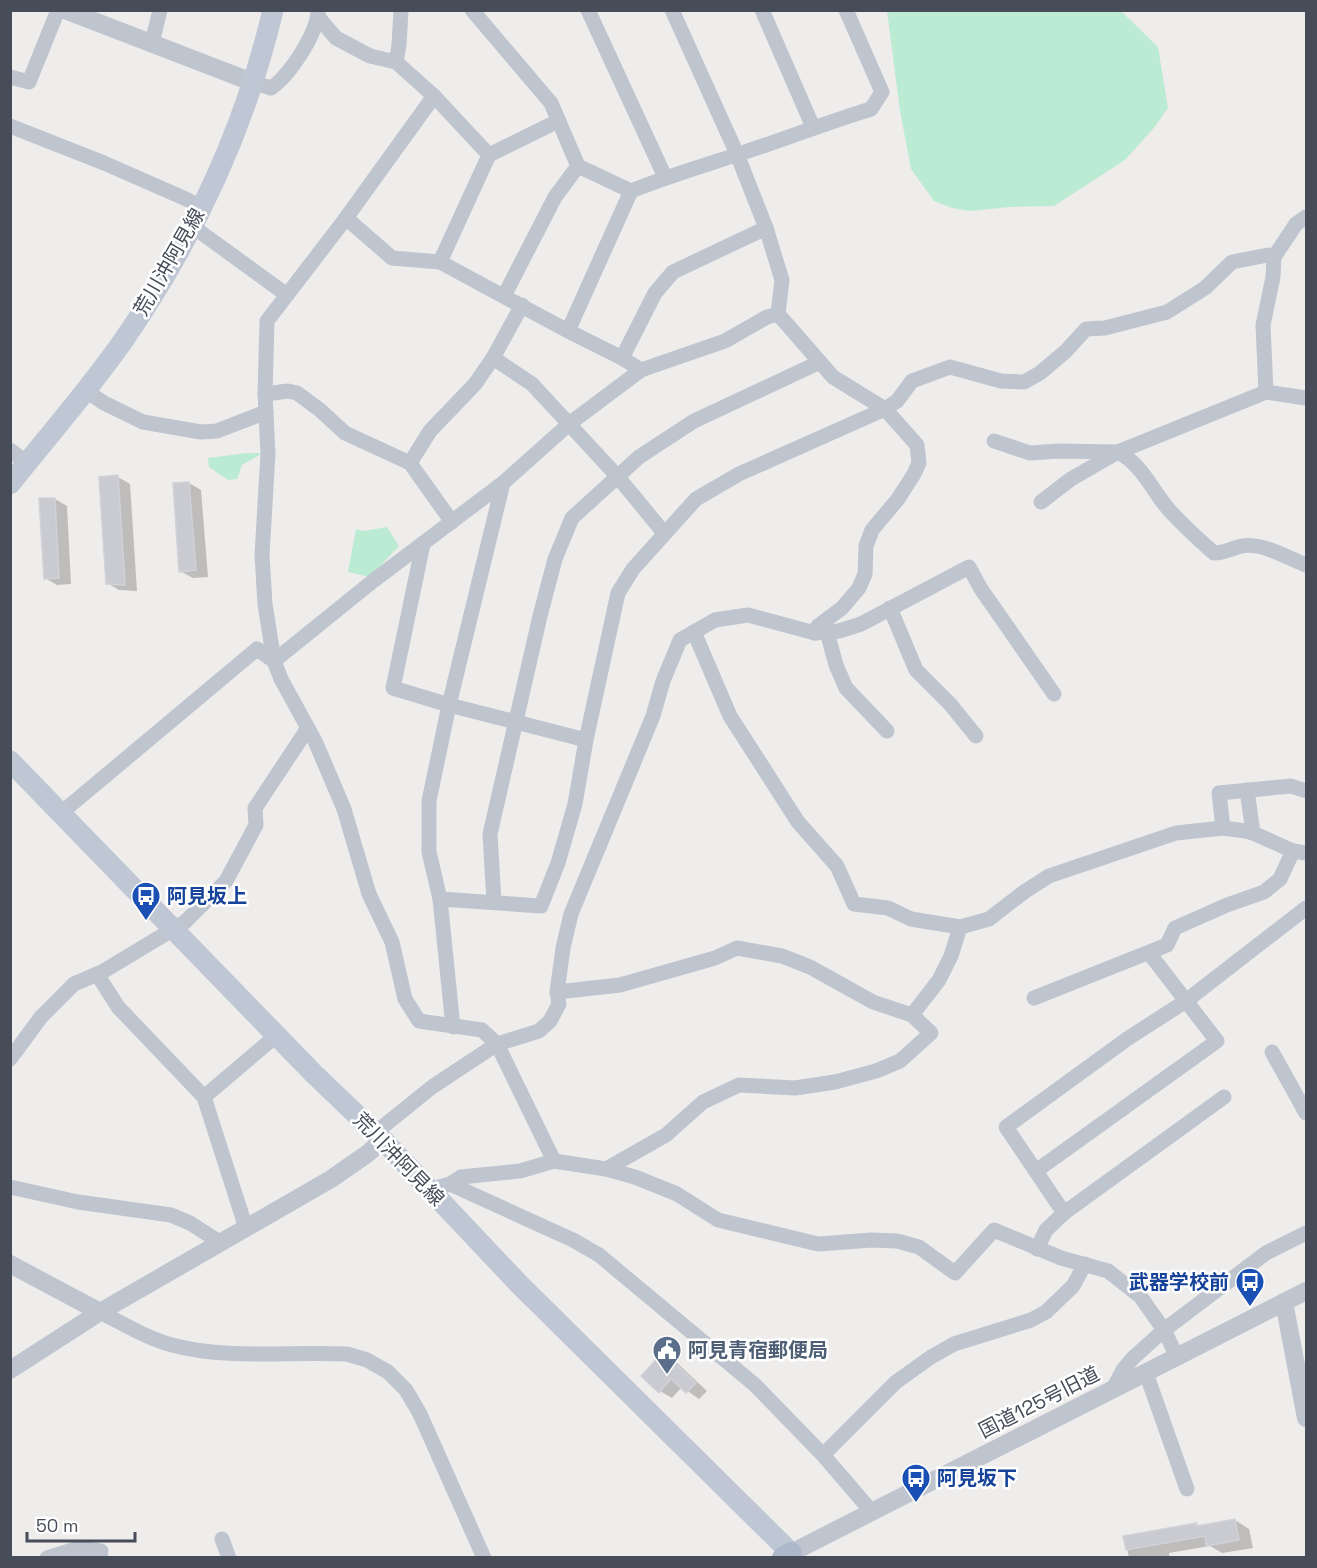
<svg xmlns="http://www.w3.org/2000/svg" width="1317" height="1568" font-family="'Space Grotesk','Noto Sans JP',sans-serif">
  <rect width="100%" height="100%" fill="#efecec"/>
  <g fill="#bcebd4">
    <path d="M 887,11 L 1121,11 L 1158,47 L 1168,108 L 1153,129 L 1125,160 L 1054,206 L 1010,207 L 970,211 L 952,208 L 934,201 L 911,169 L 900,111 Z"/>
    <path d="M 246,453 L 263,453 L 242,465 L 237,479 L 228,480 L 209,467 L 208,458 Z"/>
    <path d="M 387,527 L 399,546 L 370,577 L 348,572 L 356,529 L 363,531 Z"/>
  </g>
  <g fill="#0003">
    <path d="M 118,477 L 130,484 L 137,591 L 119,590 L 107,583 Z"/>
    <path d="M 189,483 L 201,490 L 208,577 L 193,578 L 180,571 Z"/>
    <path d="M 55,499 L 67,506 L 71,584 L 57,585 L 45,578 Z"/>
    <path d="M 663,1354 L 675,1361 L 707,1391 L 699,1399 L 682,1387 L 672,1398 L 660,1391 Z"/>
    <path d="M 1235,1520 L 1249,1529 L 1253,1548 L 1222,1553 L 1210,1546 L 1169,1553 L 1170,1558 L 1129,1558 L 1125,1538 L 1196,1525 L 1200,1527 Z"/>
  </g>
  <g fill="#cacbd1" stroke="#d0d2d8" stroke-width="1.5">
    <path d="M 118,475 L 125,585 L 106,584 L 99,477 Z"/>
    <path d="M 189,482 L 196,570 L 179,572 L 173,483 Z"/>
    <path d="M 39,498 L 55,498 L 59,578 L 44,579 Z"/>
    <path d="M 663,1352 L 696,1383 L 686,1393 L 671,1379 L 659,1393 L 641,1376 Z"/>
    <path d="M 1235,1519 L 1239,1540 L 1206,1546 L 1205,1536 L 1126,1550 L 1123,1536 L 1197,1523 L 1197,1526 Z"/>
  </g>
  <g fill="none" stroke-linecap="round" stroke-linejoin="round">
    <g stroke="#bec5ce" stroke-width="15">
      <path d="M 472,10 L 551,103 L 578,166 L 631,191"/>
      <path d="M 588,10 L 665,177"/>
      <path d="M 672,10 L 737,154 L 766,228 L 782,280 L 778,314 L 833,377 L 885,409 L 917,445 L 919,463 L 914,474 L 898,499 L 872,530 L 866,546 L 865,574 L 859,588 L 842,608 L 818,626 L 815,633"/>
      <path d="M 762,10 L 813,127"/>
      <path d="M 318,17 L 336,38 L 370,56 L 396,62 L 399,45 L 401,10"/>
      <path d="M 152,43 L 160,10"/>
      <path d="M 396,62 L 434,96 L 489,155"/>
      <path d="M 10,77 L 29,82 L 58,10"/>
      <path d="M 252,82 L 271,88 C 289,76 318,33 318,10"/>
      <path d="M 10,126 L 104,163 L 186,199 L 201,207"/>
      <path d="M 1306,217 L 1296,224 L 1274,257 L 1273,277 L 1263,325 L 1266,392 L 1306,398"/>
      <path d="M 346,218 L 434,96"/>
      <path d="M 192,226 L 287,295"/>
      <path d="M 440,262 L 489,155 L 558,121"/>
      <path d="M 504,296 L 555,197 L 578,166"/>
      <path d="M 568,331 L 631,191 C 668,176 706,165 745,152 C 787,138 829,122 871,109 L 882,92 L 846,10"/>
      <path d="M 493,358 L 532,384 L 618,477 L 664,533"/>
      <path d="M 622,358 L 655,293 L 673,272 L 766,228"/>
      <path d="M 86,391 L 104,403 L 143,422 L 201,432 L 217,431 L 266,412"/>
      <path d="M 265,394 L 288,391 L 297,393 L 320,410 L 345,433 L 410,463 L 452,522"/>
      <path d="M 994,441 L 1030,453 L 1059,451 L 1118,452 C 1142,464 1153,492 1170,511 C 1184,526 1199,540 1214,553 C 1225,553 1232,548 1242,546 C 1262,542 1288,558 1306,565"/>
      <path d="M 10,450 L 27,463"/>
      <path d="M 410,463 L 430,431 L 475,384 L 493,358 L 522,305"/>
      <path d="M 503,483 L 449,705 L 429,801 L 429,852 L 440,899 L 541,906 L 558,863 L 575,804 L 586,740 L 618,593 L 633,569 L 696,499 L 739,474 L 885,409 L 897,401 L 912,381 L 950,367 L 1001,381 L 1024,382 L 1040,373 L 1066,351 L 1086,329 L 1105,328 L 1167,312 L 1205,288 L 1232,262 L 1268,255 L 1274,257"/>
      <path d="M 1041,502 L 1071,479 L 1118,452 L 1266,392"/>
      <path d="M 423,544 L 393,688 L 449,705 L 586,740"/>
      <path d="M 890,608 L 916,670 L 950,704 L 976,736"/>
      <path d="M 694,632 L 730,716 L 798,822 L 837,866 L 854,904 L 888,908 L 911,919 L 960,927 L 989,919 L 1024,892 L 1049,876 L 1176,833 L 1223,828 L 1245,831 L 1253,833 L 1293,851 L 1306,853"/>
      <path d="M 827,632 L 836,665 L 846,688 L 887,731"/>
      <path d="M 274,661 L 373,581 L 503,483 L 569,424 L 641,370 L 725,341 L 767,317 L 778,314"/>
      <path d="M 1247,790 L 1253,833"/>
      <path d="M 61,813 L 257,649 L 274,661"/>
      <path d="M 1223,828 L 1219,793 L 1291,786 L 1306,791"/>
      <path d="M 440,899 L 453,1027"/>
      <path d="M 494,902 L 490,834 L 540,616 L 555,559 L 572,518 L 639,457 L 694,421 L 820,362"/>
      <path d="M 97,974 L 118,1007 L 204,1097 L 246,1228"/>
      <path d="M 557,992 L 620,985 L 715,958 L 737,948 L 782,956 L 810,967 L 873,1002 L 912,1015"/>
      <path d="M 1034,998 L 1167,945 L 1175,928 L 1227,905 L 1264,892 L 1280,879 L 1293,851"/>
      <path d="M 1272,1052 L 1306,1113"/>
      <path d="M 10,1059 L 41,1017 L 74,984 L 102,972 L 185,922 L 226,881 L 256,825 L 255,808 L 308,728"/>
      <path d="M 204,1097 L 277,1035"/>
      <path d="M 375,1133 L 432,1087 L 497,1044 L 539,1031 L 550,1021 L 559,1004 L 557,992 L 563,948 L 571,914 L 653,716 L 663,681 L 680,640 L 715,620 L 748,615 L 815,633 L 839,631 L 861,624 L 969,567 L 981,589 L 1054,694"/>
      <path d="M 554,1161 L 497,1044 L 482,1030 L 419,1021 L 405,999 L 392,942 L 369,894 L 344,809 L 315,741 L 281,679 L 274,661 L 265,604 L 262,555 L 268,454 L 265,394 L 267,321 L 346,218 L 392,258 L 440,262 L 568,331 L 622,358 L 641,370"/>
      <path d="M 606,1169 L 666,1135 L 703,1102 L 739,1085 L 795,1088 L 835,1082 L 876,1071 L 900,1061 L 931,1033 L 912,1015 L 939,980 L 951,956 L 960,927"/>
      <path d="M 1036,1171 L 1217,1041 L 1149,953"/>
      <path d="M 450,1184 L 573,1240 L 599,1255 L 755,1385 L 823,1455 L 872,1512"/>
      <path d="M 10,1187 L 78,1202 L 171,1215 L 190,1223 L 221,1243"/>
      <path d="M 429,1190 L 450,1184 L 461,1177 L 520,1171 L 554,1161 L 606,1169 L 635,1177 L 677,1194 L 718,1220 L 818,1244 L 872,1240 L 897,1241 L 919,1247 L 955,1273 L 994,1230 L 1061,1258 L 1108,1271 L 1140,1296 L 1164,1330 L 1177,1357"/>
      <path d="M 1064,1213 L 1224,1097"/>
      <path d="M 1037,1249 L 1046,1230 L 1064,1213 L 1006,1127 L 1127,1039 L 1186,1001 L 1306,908"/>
      <path d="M 100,1312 C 123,1324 147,1338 172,1345 C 228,1360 289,1351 347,1354 L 367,1360 L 388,1372 L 406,1390 L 420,1414 L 484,1558"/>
      <path d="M 1146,1373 L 1187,1489"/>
      <path d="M 1113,1389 L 1123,1370 L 1133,1358 L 1164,1330 L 1266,1253 L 1306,1233"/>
      <path d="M 823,1455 L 896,1382 L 931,1357 L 954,1344 L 1031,1320 L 1046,1312 L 1073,1286 L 1085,1264"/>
      <path d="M 222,1539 L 229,1558"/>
      <path d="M 47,1558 L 79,1548 L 101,1551 L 100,1558"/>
    </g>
    <g stroke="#bec5ce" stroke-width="18">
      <path d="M 65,10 L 252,82"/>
      <path d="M 10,1264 L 100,1312"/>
      <path d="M 1284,1302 L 1306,1418"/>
      <path d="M 10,1370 L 100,1312 L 331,1179 L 367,1154 L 383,1140"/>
      <path d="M 791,1553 L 1306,1291"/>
    </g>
    <g stroke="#c0c7d4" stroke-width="21">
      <path d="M 10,484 C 48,436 88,391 123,341 C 192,241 245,129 273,10"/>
      <path d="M 10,761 L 314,1074 L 383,1140 L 519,1284 L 791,1553"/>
    </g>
    <path stroke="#adb8ca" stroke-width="22" d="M 783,1558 L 791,1553"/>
  </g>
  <defs>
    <g id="bus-pin" transform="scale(1.5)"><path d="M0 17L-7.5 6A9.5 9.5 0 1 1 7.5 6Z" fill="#1a4fb4" stroke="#fff"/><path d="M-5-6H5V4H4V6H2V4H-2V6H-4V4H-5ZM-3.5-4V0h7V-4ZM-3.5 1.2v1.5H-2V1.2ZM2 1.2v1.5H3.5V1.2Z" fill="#fff"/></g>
    <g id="civic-pin" transform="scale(1.5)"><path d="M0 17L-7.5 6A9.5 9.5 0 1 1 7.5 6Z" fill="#5c6f8a" stroke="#fff"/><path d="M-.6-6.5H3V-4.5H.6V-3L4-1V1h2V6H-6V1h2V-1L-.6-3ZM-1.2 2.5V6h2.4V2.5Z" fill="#fff"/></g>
  </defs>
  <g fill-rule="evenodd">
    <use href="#bus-pin" x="146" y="896"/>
    <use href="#bus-pin" x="1250" y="1282"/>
    <use href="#civic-pin" x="667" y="1350"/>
    <use href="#bus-pin" x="916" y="1478"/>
  </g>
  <g text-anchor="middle" stroke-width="5" stroke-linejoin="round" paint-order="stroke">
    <g font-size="20" fill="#464d58" stroke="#fff">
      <text transform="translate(169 262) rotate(-60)" y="7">荒川沖阿見線</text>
      <text transform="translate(399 1159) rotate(46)" y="7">荒川沖阿見線</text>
      <text transform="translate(1039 1402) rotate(-27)" y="7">国道125号旧道</text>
    </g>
    <g font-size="20" font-weight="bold" fill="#164399" stroke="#fff" text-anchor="start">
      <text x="167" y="903">阿見坂上</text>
      <text x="1229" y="1289" text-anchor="end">武器学校前</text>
      <text x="937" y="1485">阿見坂下</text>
    </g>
    <g font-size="20" font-weight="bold" fill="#4e5e75" stroke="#fff" text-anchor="start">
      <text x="688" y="1357">阿見青宿郵便局</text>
    </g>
  </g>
  <rect width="1317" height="1568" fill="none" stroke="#464d58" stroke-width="24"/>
  <path d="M27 1532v9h108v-9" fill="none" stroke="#464d58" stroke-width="3"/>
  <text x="36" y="1532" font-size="18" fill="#464d58" stroke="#ffffff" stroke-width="4.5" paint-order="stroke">50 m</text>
</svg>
